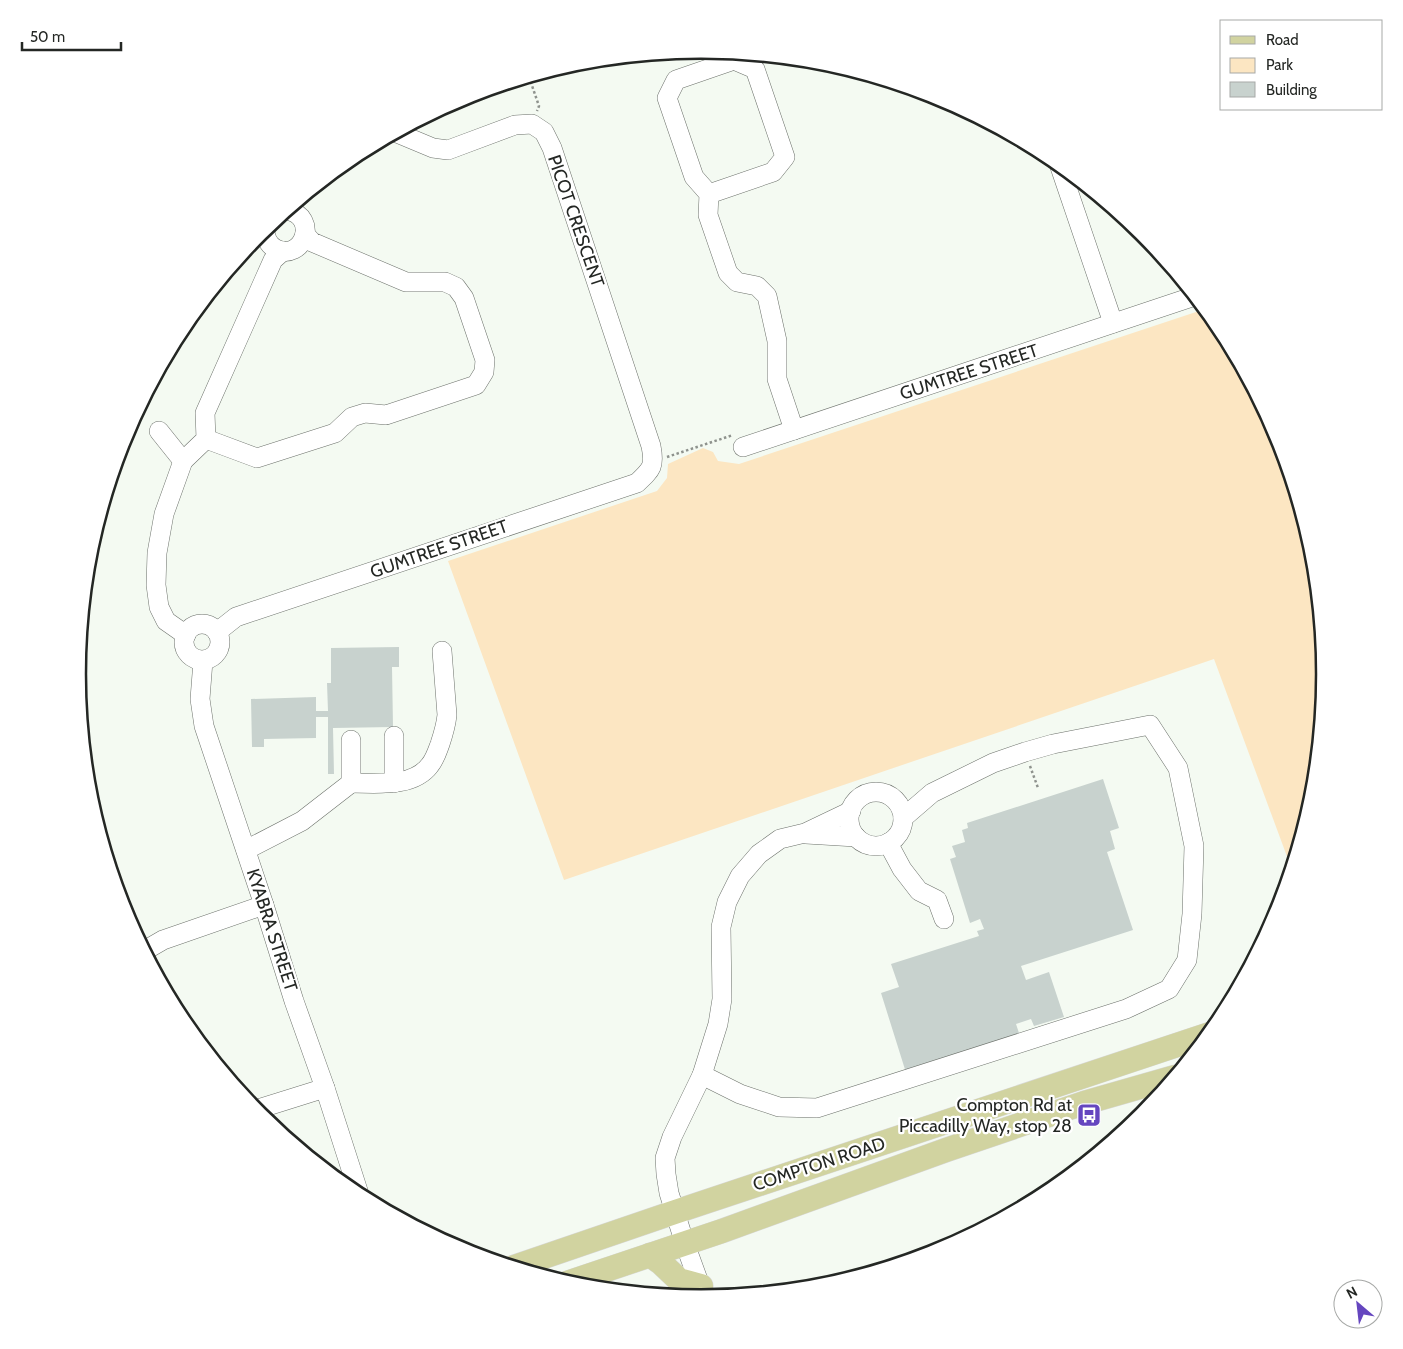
<svg xmlns="http://www.w3.org/2000/svg" width="1403" height="1349" font-family="Cabin,sans-serif">
  <rect width="100%" height="100%" fill="#f4faf2"/>
  <path fill="#fce6c2" d="M 1205,309 L 1221,328 L 1279,436 L 1314,553 L 1326,675 L 1314,797 L 1292,870 L 1214,659 L 564,880 L 448,561 L 657,491 L 667,478 L 668,464 L 703,448 L 713,452 L 718,461 L 739,464 Z"/>
  <g fill="#c8d2ce">
    <path d="M 399,647 L 399,667 L 392,667 L 393,727 L 333,728 L 334,774 L 328,774 L 328,717 L 316,717 L 316,738 L 264,739 L 264,747 L 252,747 L 251,699 L 316,697 L 316,711 L 328,711 L 327,683 L 331,683 L 331,648 Z"/>
    <path d="M 1103,779 L 1119,828 L 1110,831 L 1115,849 L 1107,852 L 1133,930 L 1021,966 L 1026,980 L 1049,972 L 1064,1017 L 1034,1026 L 1031,1019 L 1016,1024 L 1022,1042 L 908,1079 L 881,993 L 899,987 L 891,964 L 979,936 L 977,931 L 984,929 L 980,919 L 970,923 L 950,859 L 956,857 L 952,846 L 965,842 L 962,830 L 968,828 L 967,823 Z"/>
  </g>
  <g fill="none" stroke-linecap="round" stroke-linejoin="round">
    <g stroke="#6c716b" stroke-width="20">
      <g id="minor">
        <path d="M 1059,164 L 1113,323"/>
        <path d="M 709,194 L 694,177 L 667,98 L 676,80 L 734,60 L 755,69 L 785,157 L 773,172 L 709,194 L 708,215 L 728,273 L 737,282 L 757,286 L 767,296 L 777,341 L 777,379 L 794,430"/>
        <path d="M 265,229 C 265,237 268,245 276,249 C 303,262 320,217 287,210"/>
        <path d="M 159,431 L 183,461"/>
        <path d="M 206,439 L 257,458 L 335,433 L 352,417 L 365,413 L 386,415 L 476,385 L 484,372 L 485,360 L 464,298 L 456,287 L 445,282 L 406,282 L 312,242 L 305,234"/>
        <path d="M 743,447 L 1195,296"/>
        <circle cx="202" cy="642" r="18"/>
        <path d="M 217,632 L 236,617 L 637,483 C 652,469 655,466 651,446 L 552,148 L 544,132 L 532,124 L 515,125 L 448,150 L 433,148 L 397,133"/>
        <path d="M 186,635 L 166,621 L 159,607 L 156,585 L 157,553 L 164,514 L 183,461 L 206,439 L 205,413 L 273,260 L 283,251"/>
        <path d="M 203,661 L 200,699 L 204,726 L 264,905 L 294,1001 L 325,1088 L 360,1197"/>
        <path d="M 394,736 L 394,783"/>
        <path d="M 351,783 C 376,783 413,788 430,765 C 435,759 437,752 440,744 C 443,735 446,725 447,715 L 442,651"/>
        <circle cx="876" cy="819" r="27"/>
        <path d="M 806,834 L 856,837"/>
        <path d="M 888,843 L 902,869 L 919,891 L 937,900 L 944,919"/>
        <path d="M 246,850 L 302,821 L 351,783 L 351,740"/>
        <path d="M 144,951 L 163,940 L 264,905"/>
        <path d="M 702,1075 L 740,1094 L 779,1107 L 817,1108 L 1126,1009 L 1169,989 L 1187,960 L 1192,914 L 1194,846 L 1178,768 L 1150,725 L 1053,744 L 1025,752 L 993,763 L 932,793 L 903,818"/>
        <path d="M 255,1110 L 325,1088"/>
        <path d="M 705,1299 L 685,1244 L 669,1193 L 666,1174 L 665,1158 L 672,1137 L 702,1075 L 718,1024 L 722,999 L 721,927 L 727,902 L 740,876 L 759,854 L 780,839 L 805,833 L 851,811"/>
      </g>
    </g>
    <g stroke="#d8d8d8" stroke-width="25">
      <g id="major">
        <path d="M 650,1255 L 661,1263 L 679,1280 L 701,1286"/>
        <path d="M 514,1267 L 675,1212 L 1210,1034"/>
        <path d="M 567,1283 L 722,1231 L 946,1150 L 1084,1103 L 1175,1077"/>
      </g>
    </g>
    <g stroke="#8e928d" stroke-width="2.5" stroke-dasharray="2.5 2.5" stroke-linecap="butt">
      <path d="M 529,77 L 539,106 L 537,111"/>
      <path d="M 667,457 L 733,435"/>
      <path d="M 1030,766 L 1038,788"/>
    </g>
    <use href="#minor" stroke="#fff" stroke-width="19"/>
    <use href="#major" stroke="#d1d3a0" stroke-width="24"/>
  </g>
  <defs>
    <g id="bus-square" transform="scale(1.25)"><rect x="-9" y="-9" width="18" height="18" rx="4" fill="#6546bf" stroke="#fff"/><path d="M-5-6H5V4H4V6H2V4H-2V6H-4V4H-5ZM-3.5-4V0h7V-4ZM-3.5 1.2v1.5H-2V1.2ZM2 1.2v1.5H3.5V1.2Z" fill="#fff"/></g>
  </defs>
  <g fill-rule="evenodd">
    <use href="#bus-square" x="1089" y="1115"/>
  </g>
  <g text-anchor="middle" stroke-width="4.5" stroke-linejoin="round" paint-order="stroke">
    <g font-size="18" fill="#242724" stroke="#fff">
      <text transform="translate(576 221) rotate(71)" y="6">PICOT CRESCENT</text>
      <text transform="translate(969 372) rotate(-18)" y="6">GUMTREE STREET</text>
      <text transform="translate(439 549) rotate(-19)" y="6">GUMTREE STREET</text>
      <text transform="translate(272 930) rotate(72)" y="6">KYABRA STREET</text>
      <text transform="translate(819 1164) rotate(-18)" y="6">COMPTON ROAD</text>
    </g>
    <g font-size="18" fill="#242724" stroke="#fff" text-anchor="end">
      <text x="1072" y="1111">Compton Rd at<tspan x="1072" dy="21">Piccadilly Way, stop 28</tspan></text>
    </g>
  </g>
  <path d="M0 0H1403V1349H0ZM86 674a615 615 0 1 1 1230 0a615 615 0 1 1-1230 0Z" fill="#fff" fill-rule="evenodd"/>
  <path fill="none" stroke="#242724" stroke-width="2.5" d="M86 674a615 615 0 1 1 1230 0a615 615 0 1 1-1230 0Z"/>
  <rect x="1220" y="20" width="162" height="90" fill="#ffffff" stroke="#a7a9a7"/>
  <rect x="1230" y="36" width="25" height="8" fill="#d1d3a0" stroke="#a7a9a7"/>
  <text x="1266" y="45" font-size="15" fill="#242724">Road</text>
  <rect x="1230" y="58" width="25" height="15" fill="#fce6c2" stroke="#a7a9a7"/>
  <text x="1266" y="70" font-size="15" fill="#242724">Park</text>
  <rect x="1230" y="82" width="25" height="15" fill="#c8d2ce" stroke="#a7a9a7"/>
  <text x="1266" y="95" font-size="15" fill="#242724">Building</text>
  <g transform="translate(1358 1304) rotate(332)"><circle r="24" fill="#ffffff" stroke="#a7a9a7"/>
  <path d="M0-4L9 19L0 12L-9 19Z" fill="#6546bf"/>
  <text y="-8" font-size="14" font-weight="bold" text-anchor="middle" fill="#242724">N</text>
  </g>
  <path d="M22 42v8h99v-8" fill="none" stroke="#242724" stroke-width="2.5"/>
  <text x="30" y="42" font-size="15" fill="#242724" stroke="#ffffff" stroke-width="4" paint-order="stroke">50 m</text>
</svg>
